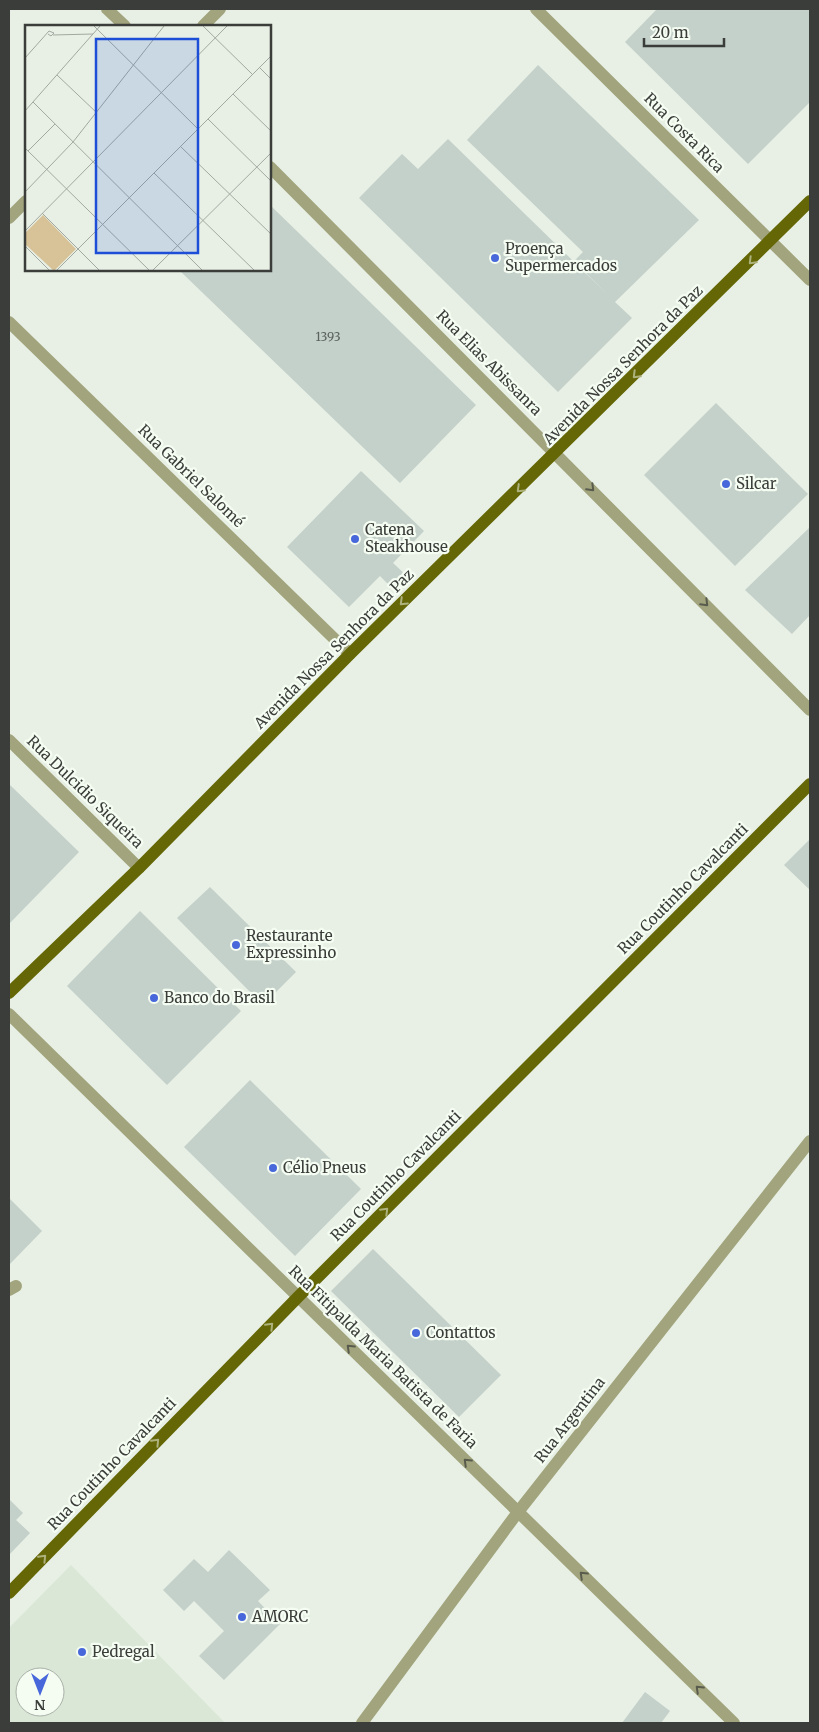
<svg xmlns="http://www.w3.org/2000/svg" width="819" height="1732" font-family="Merriweather,serif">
  <rect width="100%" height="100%" fill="#e8f0e5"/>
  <path fill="#dae7d6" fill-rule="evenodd" d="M 71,1565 L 225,1723 L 9,1723 L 9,1628 ZM 25,1677 L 55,1677 L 55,1707 L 25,1707 Z"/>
  <g fill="#c4d0ca">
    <path d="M 657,9 L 810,9 L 810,102 L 748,164 L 625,42 Z"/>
    <path d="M 538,65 L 699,220 L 615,302 L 632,318 L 558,392 L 359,198 L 402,154 L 418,169 L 448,139 L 607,294 L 574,261 L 583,252 L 467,140 Z"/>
    <path d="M 270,205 L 476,405 L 400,483 L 179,270 L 270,270 Z"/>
    <path d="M 716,403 L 808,494 L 735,566 L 644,475 Z"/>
    <path d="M 361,471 L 424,531 L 393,563 L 407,576 L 394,590 L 380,576 L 349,607 L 287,547 Z"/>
    <path d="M 810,527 L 810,615 L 792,634 L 745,590 Z"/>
    <path d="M 9,784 L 79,852 L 9,924 Z"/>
    <path d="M 810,839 L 810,890 L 784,865 Z"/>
    <path d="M 210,887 L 296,972 L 263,1005 L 177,918 Z"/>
    <path d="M 140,911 L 241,1011 L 167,1085 L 67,986 Z"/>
    <path d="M 250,1080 L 361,1189 L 295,1256 L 184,1147 Z"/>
    <path d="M 9,1198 L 42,1231 L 9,1265 Z"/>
    <path d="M 373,1249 L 501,1375 L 459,1417 L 331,1291 Z"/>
    <path d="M 9,1499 L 23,1513 L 16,1520 L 30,1533 L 9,1555 Z"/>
    <path d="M 229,1550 L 270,1590 L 258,1601 L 280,1624 L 224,1680 L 199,1656 L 224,1631 L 194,1601 L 184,1611 L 163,1590 L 194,1559 L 208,1572 Z"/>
    <path d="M 645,1692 L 670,1711 L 661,1723 L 622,1723 Z"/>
  </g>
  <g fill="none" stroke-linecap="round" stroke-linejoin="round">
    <g stroke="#a1a47c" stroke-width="12">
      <path d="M 107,9 L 125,26"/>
      <path d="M 536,9 L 810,280"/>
      <path d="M 203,26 L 220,9"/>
      <path d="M 270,167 L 810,710"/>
      <path d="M 9,218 L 26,201"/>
      <path d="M 9,322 L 350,654"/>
      <path d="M 9,740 L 139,868"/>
      <path d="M 9,1014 L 734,1723"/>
      <path d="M 9,1290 L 16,1286"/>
      <path d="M 362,1723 L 518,1512 L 810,1141"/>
    </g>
    <g stroke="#656706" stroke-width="12">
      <path d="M 9,993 L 139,868 L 350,654 L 810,201"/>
      <path d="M 9,1593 L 298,1297 L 810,784"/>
    </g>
  </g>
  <defs><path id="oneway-chevron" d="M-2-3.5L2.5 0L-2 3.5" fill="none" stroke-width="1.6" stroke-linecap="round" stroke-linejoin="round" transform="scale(1.25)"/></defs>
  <g stroke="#adb27c">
    <use href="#oneway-chevron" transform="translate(752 261) rotate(135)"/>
    <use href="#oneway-chevron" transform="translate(636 375) rotate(135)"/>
    <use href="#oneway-chevron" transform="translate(520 489) rotate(136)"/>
    <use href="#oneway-chevron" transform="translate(403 602) rotate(136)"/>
    <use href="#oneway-chevron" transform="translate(385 1211) rotate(-45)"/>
    <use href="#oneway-chevron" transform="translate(270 1326) rotate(-46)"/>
    <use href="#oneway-chevron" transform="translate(156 1442) rotate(-46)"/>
    <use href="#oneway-chevron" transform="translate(43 1558) rotate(-46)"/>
  </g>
  <g stroke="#595c4d">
    <use href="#oneway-chevron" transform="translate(591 488) rotate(45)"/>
    <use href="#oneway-chevron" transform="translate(705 603) rotate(45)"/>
    <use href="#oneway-chevron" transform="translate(350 1348) rotate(-136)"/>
    <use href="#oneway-chevron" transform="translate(467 1462) rotate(-136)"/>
    <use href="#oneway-chevron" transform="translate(583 1575) rotate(-136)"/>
    <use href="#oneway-chevron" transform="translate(699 1689) rotate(-136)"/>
  </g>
  <g fill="#4767da" stroke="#f5fdf2" stroke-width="2">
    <circle cx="495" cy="258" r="5"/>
    <circle cx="726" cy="484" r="5"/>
    <circle cx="355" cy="539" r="5"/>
    <circle cx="236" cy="945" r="5"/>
    <circle cx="154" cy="998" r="5"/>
    <circle cx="273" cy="1168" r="5"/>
    <circle cx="416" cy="1333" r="5"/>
    <circle cx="242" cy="1617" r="5"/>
    <circle cx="82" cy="1652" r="5"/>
  </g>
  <g text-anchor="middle" stroke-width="4.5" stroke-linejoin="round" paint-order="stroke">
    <g font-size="12" fill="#5c625d">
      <text x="328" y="341">1393</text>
    </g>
    <g font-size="15" fill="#3a3d39" stroke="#f5fdf2">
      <text transform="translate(684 133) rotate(45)" y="5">Rua Costa Rica</text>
      <text transform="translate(489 363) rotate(45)" y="5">Rua Elias Abissanra</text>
      <text transform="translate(623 365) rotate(-45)" y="5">Avenida Nossa Senhora da Paz</text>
      <text transform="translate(191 476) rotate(44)" y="5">Rua Gabriel Salomé</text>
      <text transform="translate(334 649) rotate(-45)" y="5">Avenida Nossa Senhora da Paz</text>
      <text transform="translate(85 792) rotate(44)" y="5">Rua Dulcidio Siqueira</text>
      <text transform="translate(683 889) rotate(-45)" y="5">Rua Coutinho Cavalcanti</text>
      <text transform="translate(396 1176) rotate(-45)" y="5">Rua Coutinho Cavalcanti</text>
      <text transform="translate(383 1357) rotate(44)" y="5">Rua Fitipalda Maria Batista de Faria</text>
      <text transform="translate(570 1420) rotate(-52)" y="5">Rua Argentina</text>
      <text transform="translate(112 1464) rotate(-46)" y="5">Rua Coutinho Cavalcanti</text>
    </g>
    <g font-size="15" fill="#3a3d39" stroke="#f5fdf2" text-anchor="start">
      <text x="505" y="254">Proença<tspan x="505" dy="17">Supermercados</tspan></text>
      <text x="736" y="489">Silcar</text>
      <text x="365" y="535">Catena<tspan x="365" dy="17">Steakhouse</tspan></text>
      <text x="246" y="941">Restaurante<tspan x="246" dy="17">Expressinho</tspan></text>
      <text x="164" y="1003">Banco do Brasil</text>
      <text x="283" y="1173">Célio Pneus</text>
      <text x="426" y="1338">Contattos</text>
      <text x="252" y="1622">AMORC</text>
      <text x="92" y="1657">Pedregal</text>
    </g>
  </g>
  <g transform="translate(25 25)">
    <rect width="246" height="246" fill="#e8f0e5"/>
    <path d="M 18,190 L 51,224 L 29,246 L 0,219 L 0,208 Z" fill="#d8c399"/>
    <path fill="none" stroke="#a2a8a0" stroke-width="1" d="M 69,1 L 173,104M 178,1 L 227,49M 28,10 L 68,9M 0,33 L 24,6 L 29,8 L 26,11 L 23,9M 234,42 L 247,55M 32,50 L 72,88M 208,69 L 247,107M 8,77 L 178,246M 0,86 L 75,1M 183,94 L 247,157M 155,121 L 247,210M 0,123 L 125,246M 3,126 L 30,99M 129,148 L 230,246M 0,167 L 48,117 L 139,1M 17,188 L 75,246M 0,206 L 202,1M 0,221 L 25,246M 31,246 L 247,30M 127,246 L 247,127"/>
    <path fill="#1d4ed8" fill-opacity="0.15" stroke="#1d4ed8" stroke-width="2.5" d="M 71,14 L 173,14 L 173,228 L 71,228 Z"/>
    <rect width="246" height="246" fill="none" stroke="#3a3d39" stroke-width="2.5"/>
  </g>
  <rect width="819" height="1732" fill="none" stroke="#3a3d39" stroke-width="20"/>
  <g transform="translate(40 1692) rotate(180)"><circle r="24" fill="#f5fdf2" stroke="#aab0a8"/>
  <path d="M0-4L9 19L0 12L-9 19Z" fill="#4767da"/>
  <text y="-8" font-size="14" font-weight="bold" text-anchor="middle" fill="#3a3d39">N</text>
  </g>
  <path d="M644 38v8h80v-8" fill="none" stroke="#3a3d39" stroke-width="2.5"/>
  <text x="652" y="38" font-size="15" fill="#3a3d39" stroke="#f5fdf2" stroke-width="4" paint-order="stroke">20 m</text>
</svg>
